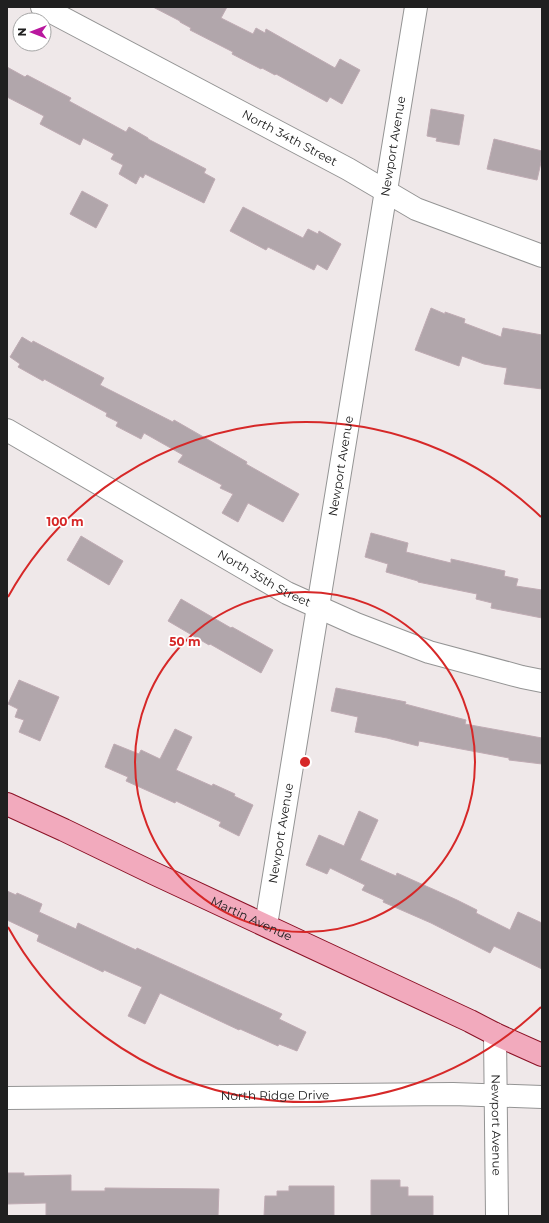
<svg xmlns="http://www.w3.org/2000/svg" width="549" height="1223" font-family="Montserrat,sans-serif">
  <rect width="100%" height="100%" fill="#efe8e9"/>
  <g fill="#b1a6ab" stroke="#bfabb3">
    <path d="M 153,7 L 227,7 L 221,18 L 253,34 L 256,28 L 265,33 L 266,29 L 335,68 L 340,59 L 360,70 L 342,104 L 330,97 L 327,102 L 276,74 L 275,75 L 262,68 L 261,69 L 232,54 L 233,52 L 190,30 L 191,28 L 180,22 L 180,21 Z"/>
    <path d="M 7,67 L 25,77 L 27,75 L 71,98 L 69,101 L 126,132 L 129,127 L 148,138 L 148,139 L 206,169 L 204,173 L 215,179 L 204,203 L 145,174 L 143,178 L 140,176 L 136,184 L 119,174 L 123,165 L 111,159 L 114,154 L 83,138 L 80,145 L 40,124 L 44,116 L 7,97 Z"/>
    <path d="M 431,109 L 464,115 L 459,145 L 436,141 L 437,138 L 427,136 Z"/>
    <path d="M 494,139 L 542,151 L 542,158 L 537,180 L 487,169 Z"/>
    <path d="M 82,191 L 108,205 L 96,228 L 70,214 Z"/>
    <path d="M 243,207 L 303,238 L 308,229 L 318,234 L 319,231 L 341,244 L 327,270 L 317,264 L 314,270 L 268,247 L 266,250 L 230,231 Z"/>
    <path d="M 431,308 L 445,314 L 445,312 L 465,319 L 464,323 L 501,337 L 503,328 L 542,335 L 542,389 L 504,384 L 507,368 L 484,364 L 462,356 L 459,366 L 415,350 Z"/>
    <path d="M 22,337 L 32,343 L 33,341 L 104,378 L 100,385 L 173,422 L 174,420 L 247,462 L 246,464 L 299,494 L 283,522 L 248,503 L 238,522 L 222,513 L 233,494 L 220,488 L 222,485 L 178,462 L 183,455 L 144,433 L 141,439 L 116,426 L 118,422 L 106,416 L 107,413 L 44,379 L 43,381 L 18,367 L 20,364 L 10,357 Z"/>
    <path d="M 371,533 L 408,543 L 406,552 L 451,563 L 451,559 L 505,571 L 504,576 L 518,579 L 516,586 L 542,590 L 542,618 L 491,608 L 492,603 L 476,599 L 477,594 L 418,582 L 418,581 L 386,572 L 388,564 L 365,557 Z"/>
    <path d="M 81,536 L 123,561 L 109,585 L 67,560 Z"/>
    <path d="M 181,599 L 231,628 L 232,627 L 273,650 L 261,673 L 210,644 L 209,645 L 168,621 Z"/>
    <path d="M 19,680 L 59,697 L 40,741 L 19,732 L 24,720 L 15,717 L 18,709 L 8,704 Z"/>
    <path d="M 336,688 L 406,702 L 405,704 L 466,720 L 465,724 L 542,738 L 542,764 L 509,760 L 509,758 L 419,741 L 418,746 L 387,738 L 355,732 L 358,717 L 331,711 Z"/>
    <path d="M 175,729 L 192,737 L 176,770 L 212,786 L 213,784 L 235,794 L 234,796 L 253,805 L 239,836 L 219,826 L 221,822 L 176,801 L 175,803 L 126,781 L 128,777 L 105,767 L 114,744 L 139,754 L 141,750 L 160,759 Z"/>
    <path d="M 359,811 L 378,820 L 360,860 L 396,876 L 397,873 L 457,900 L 477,910 L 476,913 L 510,930 L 518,912 L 542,923 L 542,969 L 494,946 L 490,953 L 431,923 L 383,902 L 384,900 L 362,890 L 365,885 L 330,868 L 327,874 L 306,865 L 319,835 L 344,846 Z"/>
    <path d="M 7,891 L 16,895 L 17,893 L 42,904 L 39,912 L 76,929 L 78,923 L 136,950 L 137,948 L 282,1014 L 279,1019 L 306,1032 L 297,1051 L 279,1044 L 278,1046 L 240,1029 L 239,1030 L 160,993 L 145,1024 L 128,1016 L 142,987 L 104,970 L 103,972 L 37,941 L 39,935 L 7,920 Z"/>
    <path d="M 7,1173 L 24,1173 L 24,1176 L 71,1175 L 71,1191 L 105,1191 L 105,1188 L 219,1189 L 218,1216 L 46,1216 L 46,1203 L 7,1204 Z"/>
    <path d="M 371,1180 L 400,1180 L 400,1187 L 408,1187 L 408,1196 L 433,1196 L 433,1216 L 371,1216 Z"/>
    <path d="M 289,1186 L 334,1186 L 334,1216 L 264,1216 L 265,1196 L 277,1196 L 277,1191 L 289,1191 Z"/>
  </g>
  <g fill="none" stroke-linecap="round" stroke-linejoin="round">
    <g stroke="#949494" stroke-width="24">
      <g id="minor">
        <path id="s1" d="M 42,7 L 348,169 L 416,209 L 542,256"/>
        <path id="s2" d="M 7,430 L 287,593 L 356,624 L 429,652 L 522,677 L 542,681"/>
        <path id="s3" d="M 266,925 L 416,7"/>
        <path id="s4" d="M 495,1034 L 497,1216"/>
        <path id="s5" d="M 7,1098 L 453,1094 L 542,1097"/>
      </g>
    </g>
    <g stroke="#8b1125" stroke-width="24">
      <g id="major">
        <path id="s6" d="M 7,804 L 64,830 L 153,873 L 470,1021 L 495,1034 L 542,1055"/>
      </g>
    </g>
    <use href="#minor" stroke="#fff" stroke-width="22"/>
    <use href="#major" stroke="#f2aabd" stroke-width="22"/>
  </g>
  <g fill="none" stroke="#d62828" stroke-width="2">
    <circle cx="305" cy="762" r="170"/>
    <path d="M541 1007A340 340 0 0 1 8 927M8 597A340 340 0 0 1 541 517"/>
  </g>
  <g text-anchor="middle" stroke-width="3.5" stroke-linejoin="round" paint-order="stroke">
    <g font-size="12" fill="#202020" stroke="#fff">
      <text dy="4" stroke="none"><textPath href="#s1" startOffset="280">North 34th Street</textPath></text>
      <text dy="4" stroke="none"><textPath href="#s3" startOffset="789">Newport Avenue</textPath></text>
      <text dy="4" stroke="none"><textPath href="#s3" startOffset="465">Newport Avenue</textPath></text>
      <text dy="4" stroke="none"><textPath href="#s2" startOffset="297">North 35th Street</textPath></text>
      <text dy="4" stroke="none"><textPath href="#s3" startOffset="93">Newport Avenue</textPath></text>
      <text dy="4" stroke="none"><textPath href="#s6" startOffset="270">Martin Avenue</textPath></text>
      <text dy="4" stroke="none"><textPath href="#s5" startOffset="268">North Ridge Drive</textPath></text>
      <text dy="4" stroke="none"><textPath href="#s4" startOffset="91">Newport Avenue</textPath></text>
    </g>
  </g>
  <circle cx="305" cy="762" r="6" fill="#d62828" stroke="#fff" stroke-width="2"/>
  <g font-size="12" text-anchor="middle" font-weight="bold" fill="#d62828" stroke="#fff" stroke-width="3.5" stroke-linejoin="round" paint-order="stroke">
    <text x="65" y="526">100 m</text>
    <text x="185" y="646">50 m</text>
  </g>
  <rect width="549" height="1223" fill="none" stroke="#202020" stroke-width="16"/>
  <g transform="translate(32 32) rotate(270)"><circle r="19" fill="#ffffff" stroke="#a6a6a6"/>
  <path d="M0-3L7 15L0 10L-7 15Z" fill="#b9179e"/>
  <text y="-6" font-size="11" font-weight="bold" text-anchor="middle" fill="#202020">N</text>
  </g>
</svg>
